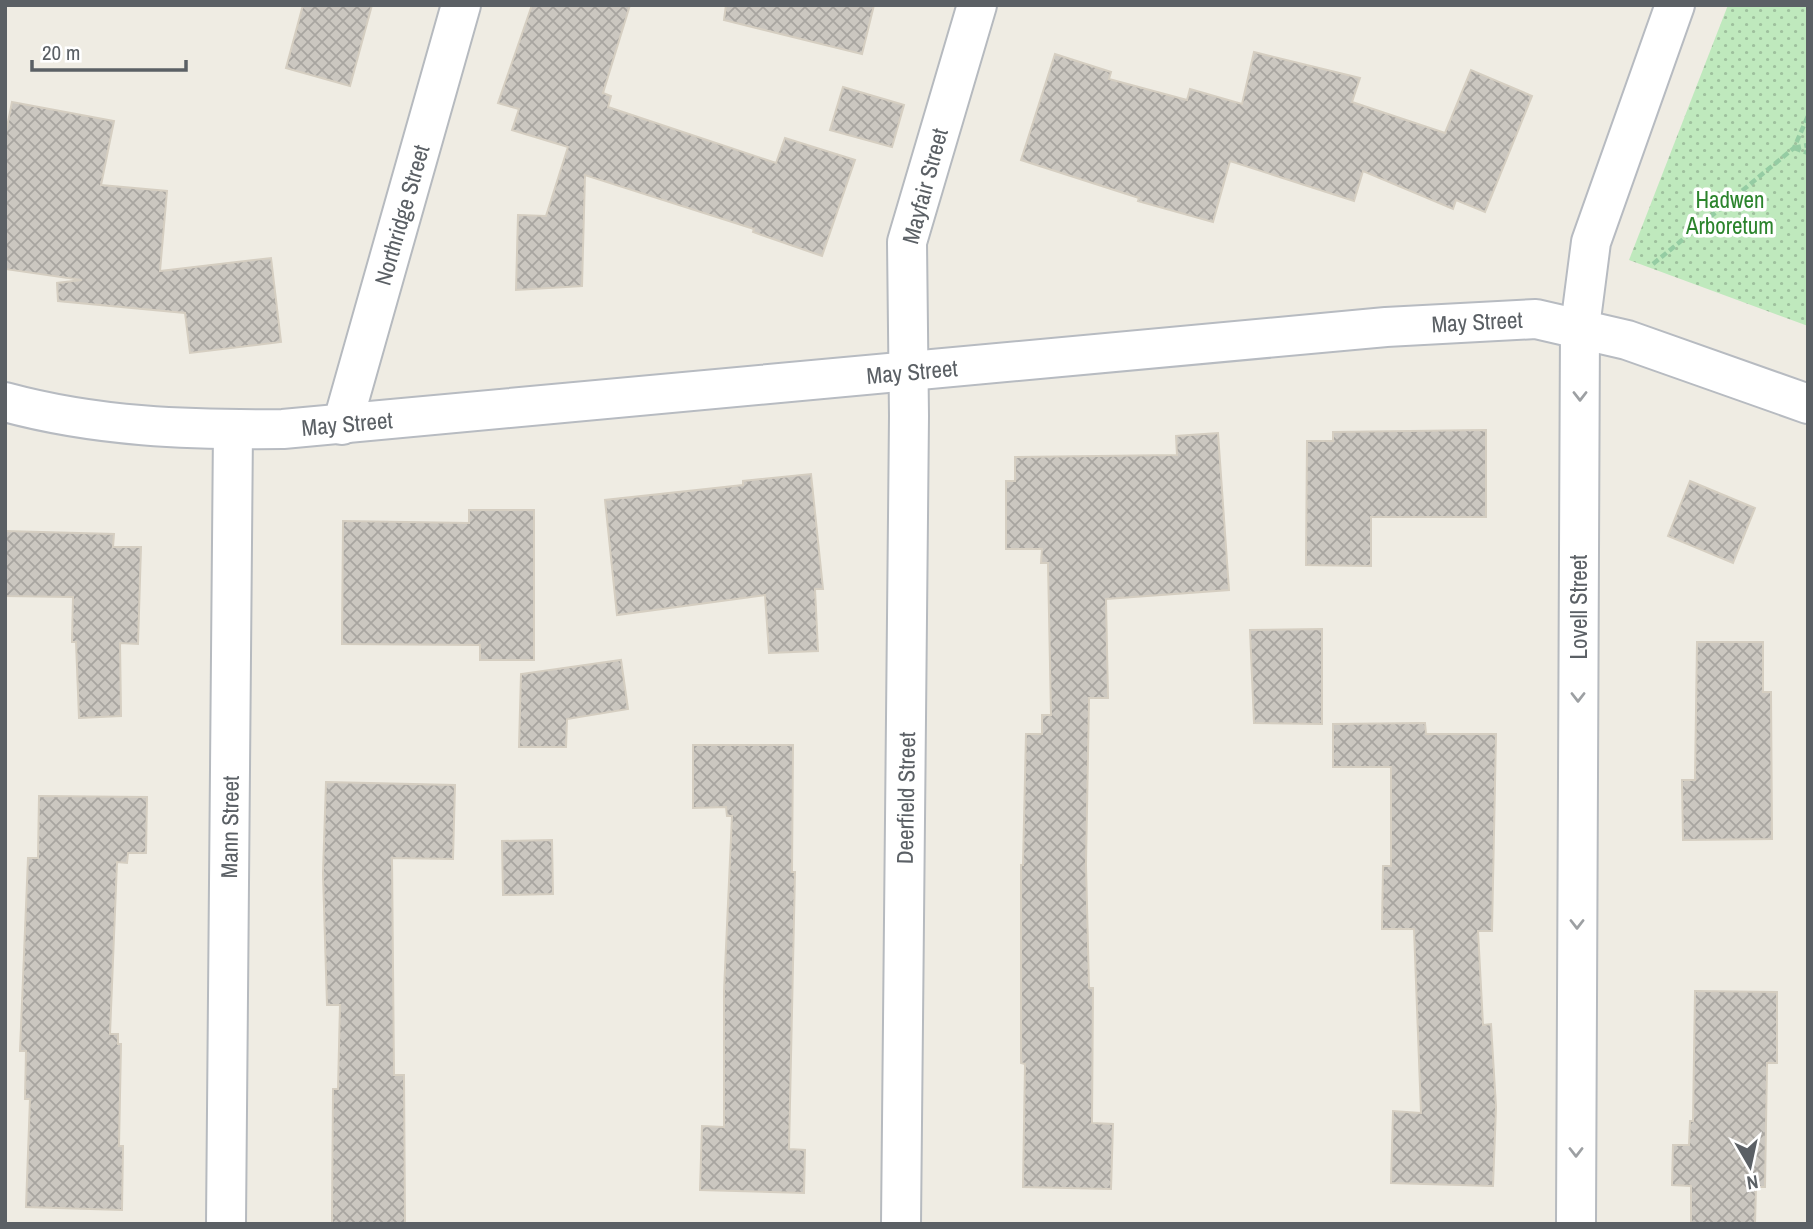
<svg xmlns="http://www.w3.org/2000/svg" width="1813" height="1229" font-family="'Archivo Narrow',sans-serif">
  <defs>
    <pattern id="park-dots" width="8" height="8" patternUnits="userSpaceOnUse" patternTransform="scale(1.75)"><rect width="8" height="8" fill="#bfe9bd"/><path d="M2 2h.1M6 6h.1" fill="none" stroke="#9ec09d" stroke-width="1.8" stroke-linecap="round"/></pattern>
    <pattern id="building-cross-hatch" width="8" height="8" patternUnits="userSpaceOnUse" patternTransform="scale(1.75)"><rect width="8" height="8" fill="#cbc7c0"/><path d="M0 0l8 8M0 8l8-8" fill="none" stroke="#a8a5a0"/></pattern>
  </defs>
  <rect width="100%" height="100%" fill="#efece3"/>
  <path fill="url(#park-dots)" d="M 1728,5 L 1808,5 L 1808,326 L 1629,260 Z"/>
  <g fill="url(#building-cross-hatch)" stroke="#d5cec1" stroke-width="2">
    <path d="M 303,5 L 372,5 L 350,86 L 286,68 Z"/>
    <path d="M 532,5 L 630,5 L 603,93 L 611,96 L 608,107 L 776,163 L 785,138 L 855,160 L 822,256 L 753,232 L 754,229 L 585,175 L 582,286 L 516,290 L 518,215 L 546,216 L 568,147 L 512,130 L 519,109 L 498,103 Z"/>
    <path d="M 726,5 L 874,5 L 862,54 L 724,20 Z"/>
    <path d="M 1254,52 L 1360,78 L 1352,102 L 1445,133 L 1471,70 L 1532,96 L 1485,212 L 1456,200 L 1453,209 L 1363,171 L 1354,201 L 1230,161 L 1213,222 L 1138,201 L 1139,198 L 1021,160 L 1055,54 L 1111,72 L 1109,79 L 1187,100 L 1190,89 L 1242,104 Z"/>
    <path d="M 843,87 L 904,105 L 892,147 L 830,130 Z"/>
    <path d="M 12,102 L 114,121 L 101,185 L 167,191 L 160,271 L 271,258 L 281,342 L 190,353 L 185,313 L 58,301 L 57,283 L 82,280 L 5,269 L 5,137 Z"/>
    <path d="M 1486,430 L 1486,517 L 1371,517 L 1371,566 L 1306,565 L 1307,441 L 1333,441 L 1333,432 Z"/>
    <path d="M 1218,433 L 1229,590 L 1106,599 L 1108,698 L 1089,698 L 1086,865 L 1089,988 L 1093,988 L 1092,1123 L 1113,1124 L 1111,1189 L 1023,1187 L 1025,1064 L 1021,1063 L 1021,865 L 1023,865 L 1026,734 L 1042,734 L 1042,715 L 1051,715 L 1048,563 L 1041,563 L 1042,549 L 1006,549 L 1006,481 L 1015,481 L 1015,457 L 1177,455 L 1176,436 Z"/>
    <path d="M 811,474 L 823,589 L 815,589 L 818,651 L 769,653 L 765,595 L 617,615 L 605,500 L 743,485 L 743,481 Z"/>
    <path d="M 1690,481 L 1755,508 L 1733,563 L 1668,536 Z"/>
    <path d="M 469,510 L 534,510 L 534,660 L 480,660 L 480,645 L 342,644 L 343,521 L 469,523 Z"/>
    <path d="M 5,531 L 114,534 L 113,547 L 141,547 L 138,644 L 120,643 L 121,716 L 79,718 L 76,642 L 72,642 L 73,597 L 5,596 Z"/>
    <path d="M 1322,629 L 1322,724 L 1254,723 L 1250,630 Z"/>
    <path d="M 1697,642 L 1763,642 L 1763,692 L 1771,692 L 1772,839 L 1683,840 L 1682,780 L 1695,780 Z"/>
    <path d="M 621,660 L 628,709 L 567,719 L 566,747 L 519,747 L 521,674 Z"/>
    <path d="M 1425,723 L 1426,734 L 1496,734 L 1492,931 L 1478,931 L 1483,1025 L 1491,1024 L 1496,1107 L 1493,1186 L 1391,1183 L 1393,1111 L 1421,1113 L 1414,929 L 1382,929 L 1383,866 L 1391,866 L 1391,767 L 1333,767 L 1333,724 Z"/>
    <path d="M 693,745 L 793,745 L 792,872 L 795,872 L 789,1149 L 805,1150 L 804,1193 L 700,1190 L 702,1126 L 724,1127 L 724,991 L 732,816 L 727,816 L 726,807 L 693,808 Z"/>
    <path d="M 326,782 L 455,785 L 453,859 L 392,858 L 394,1075 L 404,1075 L 405,1224 L 332,1224 L 333,1089 L 338,1089 L 340,1005 L 327,1005 L 323,874 Z"/>
    <path d="M 39,796 L 147,797 L 146,853 L 128,853 L 127,863 L 117,862 L 110,1034 L 118,1034 L 118,1044 L 121,1044 L 119,1146 L 123,1146 L 122,1210 L 26,1207 L 30,1099 L 25,1099 L 26,1051 L 20,1051 L 28,858 L 38,858 Z"/>
    <path d="M 552,840 L 553,894 L 503,895 L 502,841 Z"/>
    <path d="M 1695,991 L 1777,992 L 1777,1063 L 1767,1063 L 1765,1187 L 1756,1187 L 1755,1224 L 1691,1224 L 1691,1186 L 1672,1185 L 1673,1145 L 1689,1145 L 1690,1121 L 1693,1121 Z"/>
  </g>
  <g fill="none" stroke-linecap="round" stroke-linejoin="round">
    <g stroke="#b6babf" stroke-width="42">
      <g id="street">
        <path d="M 342,425 L 461,5"/>
        <path d="M 226,1224 L 233,429"/>
        <path d="M 901,1224 L 909,416 L 907,242 L 977,5"/>
        <path d="M 1576,1224 L 1580,327"/>
      </g>
    </g>
    <g stroke="#b7bbc1" stroke-width="42">
      <g id="secondary">
        <path d="M 1580,327 L 1591,242 L 1675,5"/>
        <path d="M 5,402 C 97,427 188,430 283,429 L 1386,327 L 1536,319 L 1627,340 L 1808,404"/>
      </g>
    </g>
    <g stroke="#95cca3" stroke-width="4.5" stroke-dasharray="7 3.5" stroke-linecap="butt">
      <path d="M 1794,148 L 1808,153"/>
      <path d="M 1794,148 L 1808,145"/>
      <path d="M 1653,264 L 1794,148 L 1808,116"/>
    </g>
    <use href="#street" stroke="#fff" stroke-width="38"/>
    <use href="#secondary" stroke="#fff" stroke-width="38"/>
  </g>
  <defs><path id="oneway-chevron" d="M-2-3.5L2.5 0L-2 3.5" fill="none" stroke-width="1.6" stroke-linecap="round" stroke-linejoin="round" transform="scale(1.75)"/></defs>
  <g stroke="#9da0a3">
    <use href="#oneway-chevron" transform="translate(1580 396) rotate(90)"/>
    <use href="#oneway-chevron" transform="translate(1578 697) rotate(90)"/>
    <use href="#oneway-chevron" transform="translate(1577 924) rotate(90)"/>
    <use href="#oneway-chevron" transform="translate(1576 1152) rotate(90)"/>
  </g>
  <g text-anchor="middle" stroke-width="7" stroke-linejoin="round" paint-order="stroke">
    <g font-size="23" fill="#5b6065" stroke="#fff">
      <text transform="translate(925 186) rotate(-75)" y="8">Mayfair Street</text>
      <text transform="translate(402 215) rotate(-74)" y="8">Northridge Street</text>
      <text transform="translate(1477 322) rotate(-3)" y="8">May Street</text>
      <text transform="translate(912 372) rotate(-5)" y="8">May Street</text>
      <text transform="translate(347 424) rotate(-5)" y="8">May Street</text>
      <text transform="translate(1579 607) rotate(-90)" y="8">Lovell Street</text>
      <text transform="translate(906 798) rotate(-89)" y="8">Deerfield Street</text>
      <text transform="translate(230 827) rotate(-89)" y="8">Mann Street</text>
    </g>
    <g font-size="23" fill="#2c842d" stroke="#fff">
      <text x="1730" y="208">Hadwen<tspan x="1730" dy="26">Arboretum</tspan></text>
    </g>
  </g>
  <rect width="1813" height="1229" fill="none" stroke="#5b6065" stroke-width="14"/>
  <g transform="translate(1750 1166) rotate(171)" stroke="#ffffff" stroke-width="5" paint-order="stroke">
  <path d="M0-5L12 26L0 18L-12 26Z" fill="#5b6065"/>
  <text y="-10" font-size="19" font-weight="bold" text-anchor="middle" fill="#5b6065">N</text>
  </g>
  <path d="M32 60v10h154v-10" fill="none" stroke="#5b6065" stroke-width="3.5"/>
  <text x="42" y="60" font-size="21" fill="#5b6065" stroke="#ffffff" stroke-width="5" paint-order="stroke">20 m</text>
</svg>
